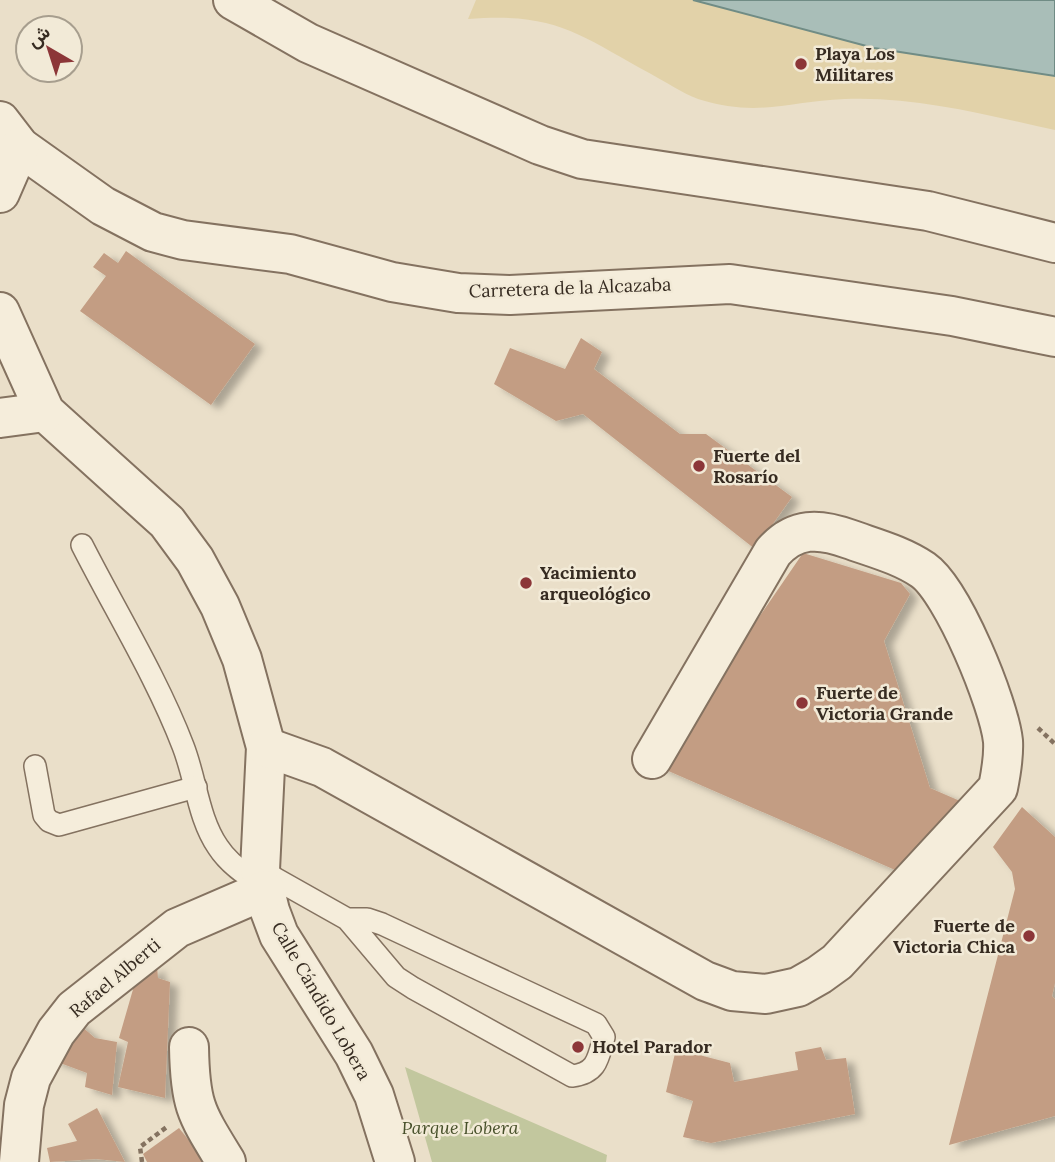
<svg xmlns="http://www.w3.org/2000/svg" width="1055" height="1162" font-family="Lora,Vazirmatn,serif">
  <defs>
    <filter id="shadow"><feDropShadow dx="8" dy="4.5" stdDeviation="3.5" flood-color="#0004"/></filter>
  </defs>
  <rect width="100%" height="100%" fill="#eadfc9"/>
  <path fill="#c2c79e" d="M 405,1067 L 607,1155 L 606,1162 L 432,1162 Z"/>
  <path fill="#e2d2a9" d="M 476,0 L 693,0 L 874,48 L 1055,76 L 1055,130 C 986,115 916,96 845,99 C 788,101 759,118 698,99 C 682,93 666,82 651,74 C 578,34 556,12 468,19 Z"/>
  <path fill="#a9beb8" stroke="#708c85" stroke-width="2" d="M 693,0 L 1055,0 L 1055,76 L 874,48 Z"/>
  <g fill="#c39d83" filter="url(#shadow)">
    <path d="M 126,251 L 255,344 L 211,405 L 80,311 L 106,276 L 93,267 L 104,253 L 118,263 Z"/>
    <path d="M 581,338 L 602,352 L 594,369 L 680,434 L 706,434 L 792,497 L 755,549 L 583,414 L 556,421 L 494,384 L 510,348 L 565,369 Z"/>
    <path d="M 803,553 L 901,583 L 910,594 L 884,641 L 930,788 L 960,801 L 902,873 L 657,766 Z"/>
    <path d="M 1022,807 L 1055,837 L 1055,983 L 1052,996 L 1055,999 L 1055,1116 L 949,1145 L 1015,889 L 1012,872 L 993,847 Z"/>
    <path d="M 157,966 L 158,978 L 170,982 L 165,1098 L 118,1087 L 128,1042 L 119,1038 L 136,979 Z"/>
    <path d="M 73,1019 L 95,1038 L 117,1042 L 112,1095 L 85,1087 L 87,1073 L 52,1060 Z"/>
    <path d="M 821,1047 L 826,1060 L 846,1058 L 855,1114 L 711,1143 L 683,1137 L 693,1101 L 666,1092 L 676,1049 L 730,1063 L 734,1082 L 798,1070 L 795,1052 Z"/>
    <path d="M 97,1108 L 125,1162 L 96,1159 L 50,1162 L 47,1148 L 77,1141 L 68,1124 Z"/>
    <path d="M 179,1128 L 206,1162 L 147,1162 L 143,1154 Z"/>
  </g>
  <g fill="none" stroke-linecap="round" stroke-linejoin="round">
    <g stroke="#847260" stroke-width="24">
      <g id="service">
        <path d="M 82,545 C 115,610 157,678 183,746 C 196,779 198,818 218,847 C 229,864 245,875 263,885"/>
        <path d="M 35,766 L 44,815 L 49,821 L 59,825 L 196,787"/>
        <path d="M 260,870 L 347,919 L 396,977 L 413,988 L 572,1076 C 597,1073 598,1059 604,1037 L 596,1024 L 382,924 L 367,919 L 347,919"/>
      </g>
    </g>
    <g stroke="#847260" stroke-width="42">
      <g id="minor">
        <path d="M 233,0 L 308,43 L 540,145 L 582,159 L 928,211 L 1055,243"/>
        <path d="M 0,121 L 20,147 L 103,206 L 153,232 L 183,240 L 290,254 L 392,282 L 458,293 L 510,295 L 730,284 L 952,316 L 1055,337"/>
        <path d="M 0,193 L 20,147"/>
        <path d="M 0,312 L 45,412 L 167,522 L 195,560 L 220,606 L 242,659 L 266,747 L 260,870 L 270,911 L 279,935 L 354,1054 L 374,1095 L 395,1162"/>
        <path d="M 0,418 L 45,412"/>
        <path d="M 266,747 L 322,767 L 705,981 L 732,991 L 766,994 L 798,987 L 819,975 L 837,962 L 998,788 C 1001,773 1004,757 1003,741 C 999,704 953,591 923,570 C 901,555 874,548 849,539 C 819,528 795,527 773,552 L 652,759"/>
        <path d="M 189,1047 C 190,1106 196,1113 226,1162"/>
        <path d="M 19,1162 L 24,1105 L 31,1078 L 56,1032 L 74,1009 L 177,928 L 265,890"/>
      </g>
    </g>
    <g stroke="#847260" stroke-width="4.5" stroke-dasharray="5 3.5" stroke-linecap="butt">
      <path d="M 1038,728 L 1055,744"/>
      <path d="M 142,1162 L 140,1147 L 168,1126"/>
    </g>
    <use href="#service" stroke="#f5eddb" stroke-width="21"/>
    <use href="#minor" stroke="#f5eddb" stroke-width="38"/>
  </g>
  <g fill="#8c3638" stroke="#f2ead7" stroke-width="2.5">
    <circle cx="801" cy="64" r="7"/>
    <circle cx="699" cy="466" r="7"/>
    <circle cx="526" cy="583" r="7"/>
    <circle cx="802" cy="703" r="7"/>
    <circle cx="1029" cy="936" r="7"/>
    <circle cx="578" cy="1047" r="7"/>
  </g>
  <g text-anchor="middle" stroke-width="5" stroke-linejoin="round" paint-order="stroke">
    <g font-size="18" font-weight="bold" fill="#362b21" stroke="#f2ead7" text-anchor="start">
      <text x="815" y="60">Playa Los<tspan x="815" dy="21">Militares</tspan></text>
      <text x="713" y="462">Fuerte del<tspan x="713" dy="21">Rosarío</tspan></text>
      <text x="540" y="579">Yacimiento<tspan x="540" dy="21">arqueológico</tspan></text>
      <text x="816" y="699">Fuerte de<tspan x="816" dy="21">Victoria Grande</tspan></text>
      <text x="1015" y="932" text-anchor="end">Fuerte de<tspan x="1015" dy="21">Victoria Chica</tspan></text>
      <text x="592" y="1053">Hotel Parador</text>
    </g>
    <g font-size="18" fill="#362b21" stroke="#f2ead7">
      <text transform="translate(570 288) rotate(-2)" y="6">Carretera de la Alcazaba</text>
      <text transform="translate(115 978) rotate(-40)" y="6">Rafael Alberti</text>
      <text transform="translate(321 1001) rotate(60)" y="6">Calle Cándido Lobera</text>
    </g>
    <g font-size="18" font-style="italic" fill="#47502a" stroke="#f2ead7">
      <text x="460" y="1134">Parque Lobera</text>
    </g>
  </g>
  <g transform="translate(49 49) rotate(321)"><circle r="33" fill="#f2ead7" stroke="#a79e8e" stroke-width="2"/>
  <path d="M0-5L12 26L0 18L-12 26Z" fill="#8c3638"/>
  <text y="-10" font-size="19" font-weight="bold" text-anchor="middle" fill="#362b21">ش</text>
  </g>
</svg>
